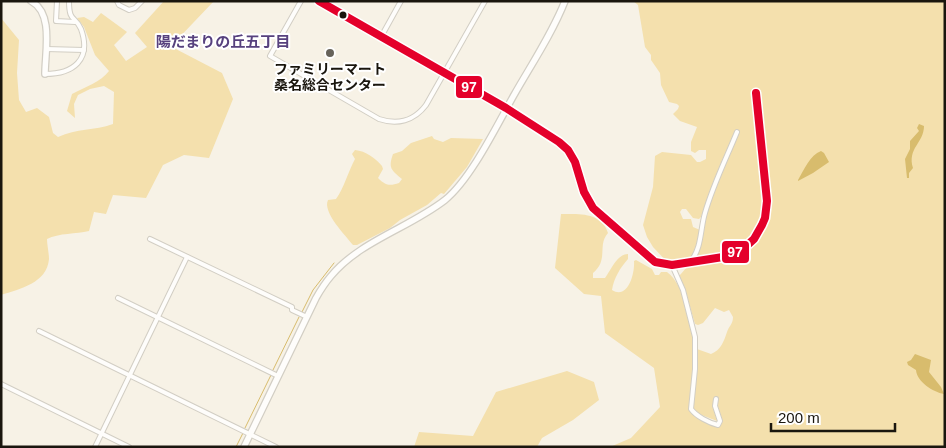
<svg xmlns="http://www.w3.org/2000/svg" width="946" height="448" font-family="Arial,'Noto Sans JP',sans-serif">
  <rect width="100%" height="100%" fill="#f7f2e6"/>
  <g fill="#f4e0ad">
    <path d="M 164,1 L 214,1 L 173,44 L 172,47 L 222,73 L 233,99 L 209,158 L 184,155 L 163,165 L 146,198 L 113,195 L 106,214 L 94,212 L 89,231 C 76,234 59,233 47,239 C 47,245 49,253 49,259 C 47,283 20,289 1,295 L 1,18 L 19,40 L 17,73 L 19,100 L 26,112 L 37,108 L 49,117 L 53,133 L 58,137 C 77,128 94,131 113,124 L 114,92 L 104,86 L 90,89 L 78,95 L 74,104 L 75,118 L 67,111 L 72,94 C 85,87 101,82 109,71 L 95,55 L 84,27 L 77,18 L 84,17 L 93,22 L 101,13 L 127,32 L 114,45 L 126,61 L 147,47 L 135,33 Z"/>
    <path d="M 633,1 L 945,1 L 945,447 L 610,447 L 631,438 L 660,407 L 654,368 L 605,333 L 601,296 L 584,294 L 555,268 L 561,214 C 579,214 602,212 608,233 C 597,245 609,260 593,273 L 593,278 L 605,278 C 611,270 617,254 628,254 L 628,259 C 620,268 614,278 612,290 C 628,300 635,273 634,261 L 636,260 L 652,269 L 655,275 L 659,275 L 661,272 L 667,272 C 689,288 696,345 694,370 C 694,383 689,396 690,409 L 692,413 L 717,426 L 719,426 L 721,422 L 716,405 L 714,405 L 719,419 L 717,421 L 694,412 L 691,408 L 696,378 L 697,349 L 711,354 C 721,350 724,341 727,332 C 729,326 733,324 733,317 L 729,310 L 724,312 L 715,308 L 703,323 L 698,325 L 695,324 L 685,289 L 679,276 C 681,274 684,270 687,267 C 692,263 703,263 709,262 C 742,256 764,244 769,209 L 758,94 L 753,93 L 765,200 C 765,246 731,253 694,260 C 705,246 702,228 707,212 C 715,185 728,159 739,133 L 736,131 L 710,192 L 701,217 L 699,219 L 693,218 L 686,209 L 682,209 L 680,212 L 683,219 L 691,219 L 693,227 L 700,230 C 697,252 693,264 668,263 L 653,247 L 647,237 L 643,225 L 653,187 L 655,156 L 662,152 L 691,155 L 697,162 L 700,162 L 706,159 L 706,150 L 699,150 L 695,153 L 691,151 L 691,142 L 697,127 L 680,121 L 673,114 L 678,109 L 679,106 L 677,104 L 669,102 L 661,85 L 660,73 L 651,60 L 651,55 L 645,47 L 638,5 Z"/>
    <path d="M 432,136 L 434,139 L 443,142 L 451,138 L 483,139 L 467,167 L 444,194 L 441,193 L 427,205 L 400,220 L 390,228 L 357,245 L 353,245 C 346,236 322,212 328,200 L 336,199 C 344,188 348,172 355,159 L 352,154 L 355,150 C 366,151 375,158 382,166 L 383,169 L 378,178 C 386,186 390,186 399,183 L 402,179 C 391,170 388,168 393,154 L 402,151 L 411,143 Z"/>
    <path d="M 567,371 L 594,382 L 599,400 L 573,420 L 542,438 L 537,447 L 414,447 L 419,432 L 473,436 L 496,392 Z"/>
  </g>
  <g fill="#d8bc6d">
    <path d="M 919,124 L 924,126 C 924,143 907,148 913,168 L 909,173 L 909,178 L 907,178 L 905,159 L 910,149 L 910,141 L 919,131 L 917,128 Z"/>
    <path d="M 821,151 L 824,153 L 829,162 L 813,173 L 798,181 L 798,180 C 804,170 810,155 821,151 Z"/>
    <path d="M 915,354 L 931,360 L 929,372 L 941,387 L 944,394 C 933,392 917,382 916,370 L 908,365 L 907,362 L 911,360 Z"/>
  </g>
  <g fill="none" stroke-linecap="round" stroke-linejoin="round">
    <g stroke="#d8bc6d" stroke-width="1">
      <path d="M 302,312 L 313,290 L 334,263"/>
      <path d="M 273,370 L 299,317"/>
      <path d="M 245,428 L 271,375"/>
      <path d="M 236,447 L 243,433"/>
    </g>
    <g stroke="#d2cec4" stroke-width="6">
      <g id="street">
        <path d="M 57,1 L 56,21 L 75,22"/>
        <path d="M 117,1 L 119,5 L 129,10 L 135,8 L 142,1"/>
        <path d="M 301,1 L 270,56 L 379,119 C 397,125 414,121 426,105 L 485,1"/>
        <path d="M 381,37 L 401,1"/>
        <path d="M 46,49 L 84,50"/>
        <path d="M 45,74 C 73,74 92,60 81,29 C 75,15 69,23 69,1"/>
        <path d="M 150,239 L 292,307 L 292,310 L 307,317"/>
        <path d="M 754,239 C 763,227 766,215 767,201 L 756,93"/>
        <path d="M 691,261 C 702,247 700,230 705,213 C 713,185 726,159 737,132"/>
        <path d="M 672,265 L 683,290 L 695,337 L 695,369 L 691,409 C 696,416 709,423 718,425 L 720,421 L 715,406 L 716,399"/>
        <path d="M 118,298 L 278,376"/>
        <path d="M 39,331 L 276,447"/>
        <path d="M 1,384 L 129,447"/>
        <path d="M 95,447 L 187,257"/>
      </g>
    </g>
    <g stroke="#d2cec4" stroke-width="8">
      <g id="secondary">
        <path d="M 31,1 C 54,13 45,52 45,74"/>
        <path d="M 319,1 L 506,108 L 559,142 L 568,150 L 575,162 L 584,192 L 593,208 L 655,262 L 672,265 L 723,257 L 742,250 L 754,239"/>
        <path d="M 244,447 L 316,298 C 320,291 325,283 331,276 C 360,241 409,228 445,200 C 471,179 497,125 514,95 C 531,65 552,34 565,1"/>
      </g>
    </g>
    <use href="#street" stroke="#fefdfb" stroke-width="4"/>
    <use href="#secondary" stroke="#fefdfb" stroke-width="5.5"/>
    <g stroke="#fff" stroke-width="11">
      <path id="bus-1" d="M 319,1 L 506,108 L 559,142 L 568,150 L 575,162 L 584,192 L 593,208 L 655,262 L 672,265 L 723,257 L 742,250 L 754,239 L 762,225 L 765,218 L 767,201 L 756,93"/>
    </g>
    <use href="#bus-1" stroke="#e4002b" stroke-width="8"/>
  </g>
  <circle fill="#1a160e" stroke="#fff" stroke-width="2" cx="343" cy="15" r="4.5"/>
  <circle fill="#67635a" stroke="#fff" stroke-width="2" cx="330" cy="53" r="5"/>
  <g text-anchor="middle" stroke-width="4" stroke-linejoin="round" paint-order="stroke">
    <g font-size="14" font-weight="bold" fill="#1a160e" stroke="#fff">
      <text x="330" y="74">ファミリーマート<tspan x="330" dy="16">桑名総合センター</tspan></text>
    </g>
    <g font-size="15" font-weight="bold" fill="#57417e" stroke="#fff">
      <text x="223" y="47">陽だまりの丘五丁目</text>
    </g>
  </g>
  <g stroke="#fff" stroke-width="2">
    <rect x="455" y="75" width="28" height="24" rx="5" fill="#e4002b"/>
    <rect x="721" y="240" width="29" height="24" rx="5" fill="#e4002b"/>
  </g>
  <g font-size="14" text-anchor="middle" font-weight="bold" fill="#fff">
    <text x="469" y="92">97</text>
    <text x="735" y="257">97</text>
  </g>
  <rect width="946" height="448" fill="none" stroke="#1a160e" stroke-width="5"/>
  <path d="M771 423v8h124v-8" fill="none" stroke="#1a160e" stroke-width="2.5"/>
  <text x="778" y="423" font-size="15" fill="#1a160e" stroke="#ffffff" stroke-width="4" paint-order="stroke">200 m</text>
</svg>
